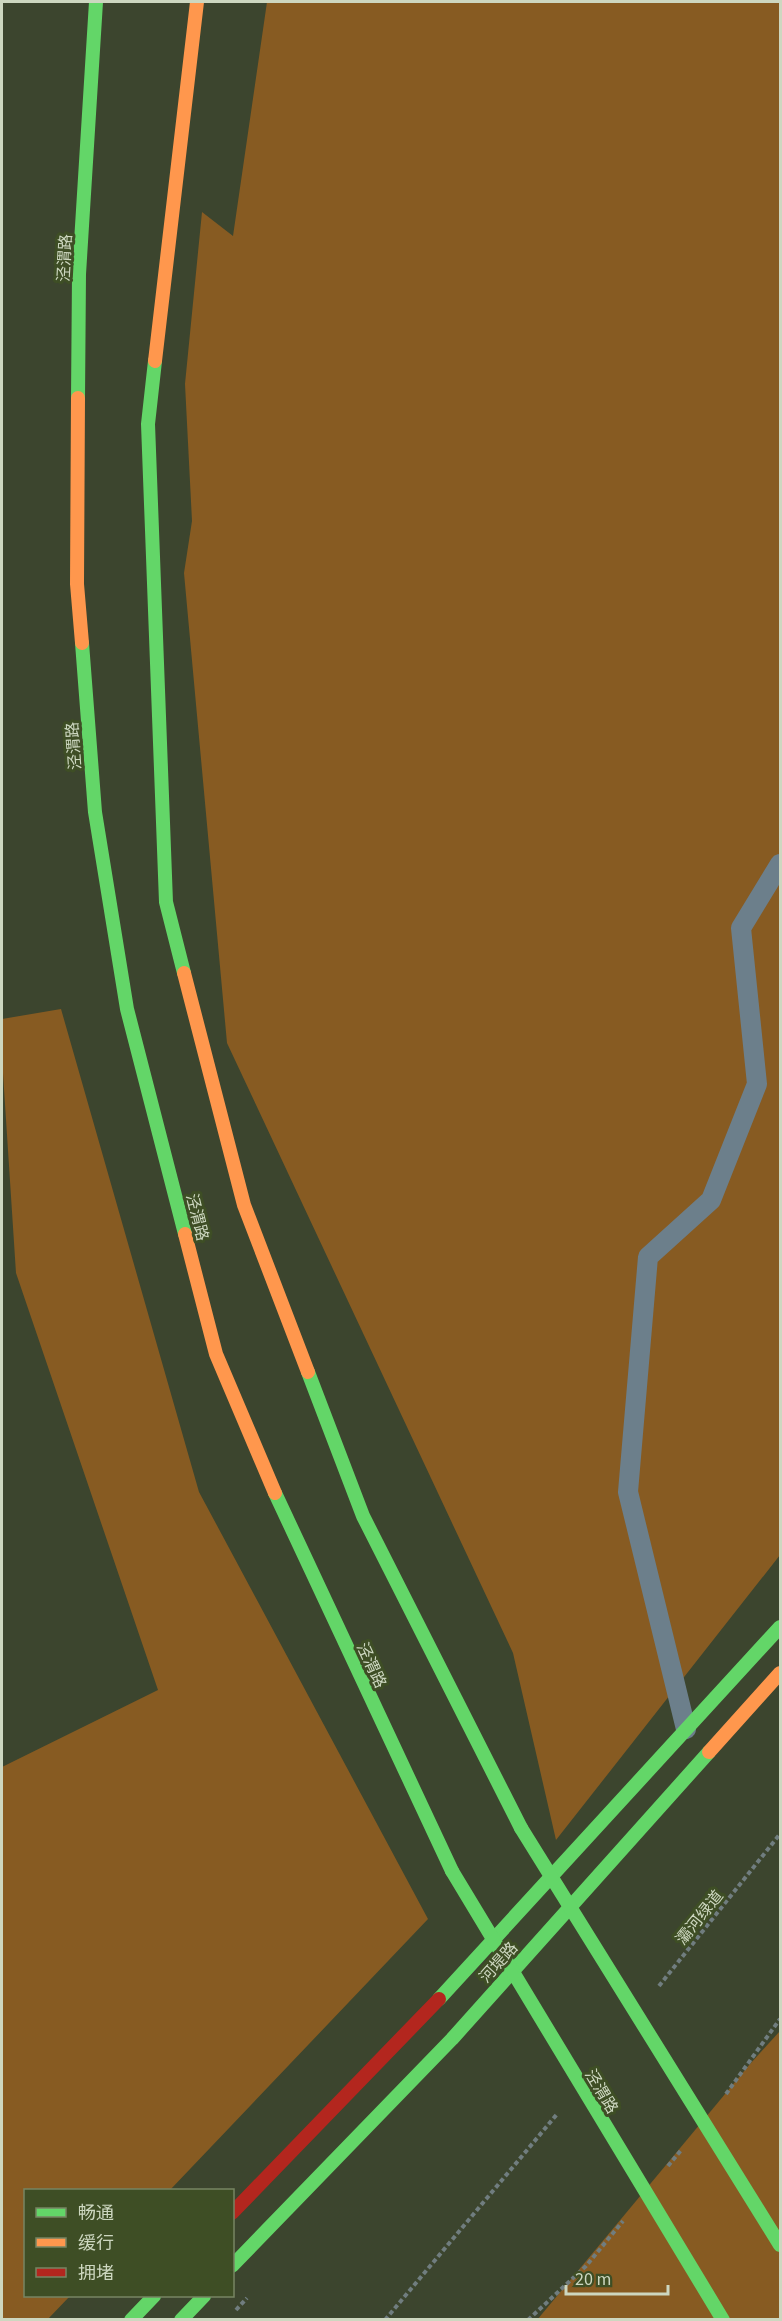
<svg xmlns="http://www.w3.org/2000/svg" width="782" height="2321" font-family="'Source Sans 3','Noto Sans SC',sans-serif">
  <rect width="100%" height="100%" fill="#3c452e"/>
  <g fill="#875b22">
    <path d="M 267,2 L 780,2 L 780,1555 L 556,1840 L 513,1653 L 227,1043 L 184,573 L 192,521 L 185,384 L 202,212 L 233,236 Z"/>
    <path d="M 61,1009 L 199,1492 L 428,1919 L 170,2190 L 26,2190 L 26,2296 L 70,2296 L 48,2319 L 2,2320 L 2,1767 L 158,1690 L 16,1273 L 2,1058 L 2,1019 Z"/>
    <path d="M 780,2031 L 780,2319 L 537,2320 L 750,2064 Z"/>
  </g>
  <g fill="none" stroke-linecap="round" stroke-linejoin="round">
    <g stroke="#707d7f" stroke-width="4" stroke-dasharray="4.5 3" stroke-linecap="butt">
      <path d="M 659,1986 L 780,1834"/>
      <path d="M 726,2094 L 780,2019"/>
      <path d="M 668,2166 L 682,2149"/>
      <path d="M 236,2310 L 247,2298"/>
      <path d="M 385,2320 L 558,2113"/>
      <path d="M 528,2320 L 586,2266 L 623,2221"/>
    </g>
    <path stroke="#6c7f8b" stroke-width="20" d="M 686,1729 L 628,1492 L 648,1257 L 711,1200 L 757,1084 L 741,928 L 780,864"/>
    <g stroke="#63d668" stroke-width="14">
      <path d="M 155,361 L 148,424 L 166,902 L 184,973"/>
      <path d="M 78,398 L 79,274 L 96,2"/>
      <path d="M 82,643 L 95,812 L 127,1009 L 185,1234"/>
      <path d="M 308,1372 L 363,1516 L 521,1828"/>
      <path d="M 275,1493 L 452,1871"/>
      <path d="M 439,1999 L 780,1627"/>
      <path d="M 232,2266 L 452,2039 L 709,1752"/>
      <path d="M 131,2320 L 154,2296"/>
      <path d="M 181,2320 L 204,2296"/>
    </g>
    <g stroke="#ff974d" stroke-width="14">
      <path d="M 155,361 L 197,2"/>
      <path d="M 78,398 L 77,584 L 82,643"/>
      <path d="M 184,973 L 244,1205 L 308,1372"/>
      <path d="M 185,1234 L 216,1354 L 275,1493"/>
      <path d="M 709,1752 L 780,1673"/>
    </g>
    <path stroke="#b3261e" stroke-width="14" d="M 232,2213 L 439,1999"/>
    <g stroke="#63d668" stroke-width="14">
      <path d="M 521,1828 L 780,2245"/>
      <path d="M 452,1871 L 723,2320"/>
    </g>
  </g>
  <g text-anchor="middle" stroke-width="6" stroke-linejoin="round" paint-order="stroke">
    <g font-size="16" fill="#cdd7c0" stroke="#3e4e25">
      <text transform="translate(64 258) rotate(-87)" y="6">泾渭路</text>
      <text transform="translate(73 746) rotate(-94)" y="6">泾渭路</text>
      <text transform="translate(198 1217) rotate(76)" y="6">泾渭路</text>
      <text transform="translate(372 1665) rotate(65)" y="6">泾渭路</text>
      <text transform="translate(699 1917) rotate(-51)" y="6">灞河绿道</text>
      <text transform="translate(498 1962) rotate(-48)" y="6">河堤路</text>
      <text transform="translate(602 2091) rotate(59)" y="6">泾渭路</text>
    </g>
  </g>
  <rect width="782" height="2321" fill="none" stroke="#cdd7c0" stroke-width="6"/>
  <rect x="24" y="2189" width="210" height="108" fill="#3e4e25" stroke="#778563" stroke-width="1.5"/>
  <rect x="36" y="2208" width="30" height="9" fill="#63d668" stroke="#778563" stroke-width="1.5"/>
  <text x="78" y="2219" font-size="18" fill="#cdd7c0">畅通</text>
  <rect x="36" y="2238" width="30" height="9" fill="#ff974d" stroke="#778563" stroke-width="1.5"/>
  <text x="78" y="2249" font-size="18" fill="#cdd7c0">缓行</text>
  <rect x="36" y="2268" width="30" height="9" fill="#b3261e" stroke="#778563" stroke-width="1.5"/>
  <text x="78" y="2279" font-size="18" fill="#cdd7c0">拥堵</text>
  <path d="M566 2285v9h102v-9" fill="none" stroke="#cdd7c0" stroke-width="3"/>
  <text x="575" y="2285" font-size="18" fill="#cdd7c0" stroke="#3e4e25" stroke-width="4.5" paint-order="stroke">20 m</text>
</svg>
